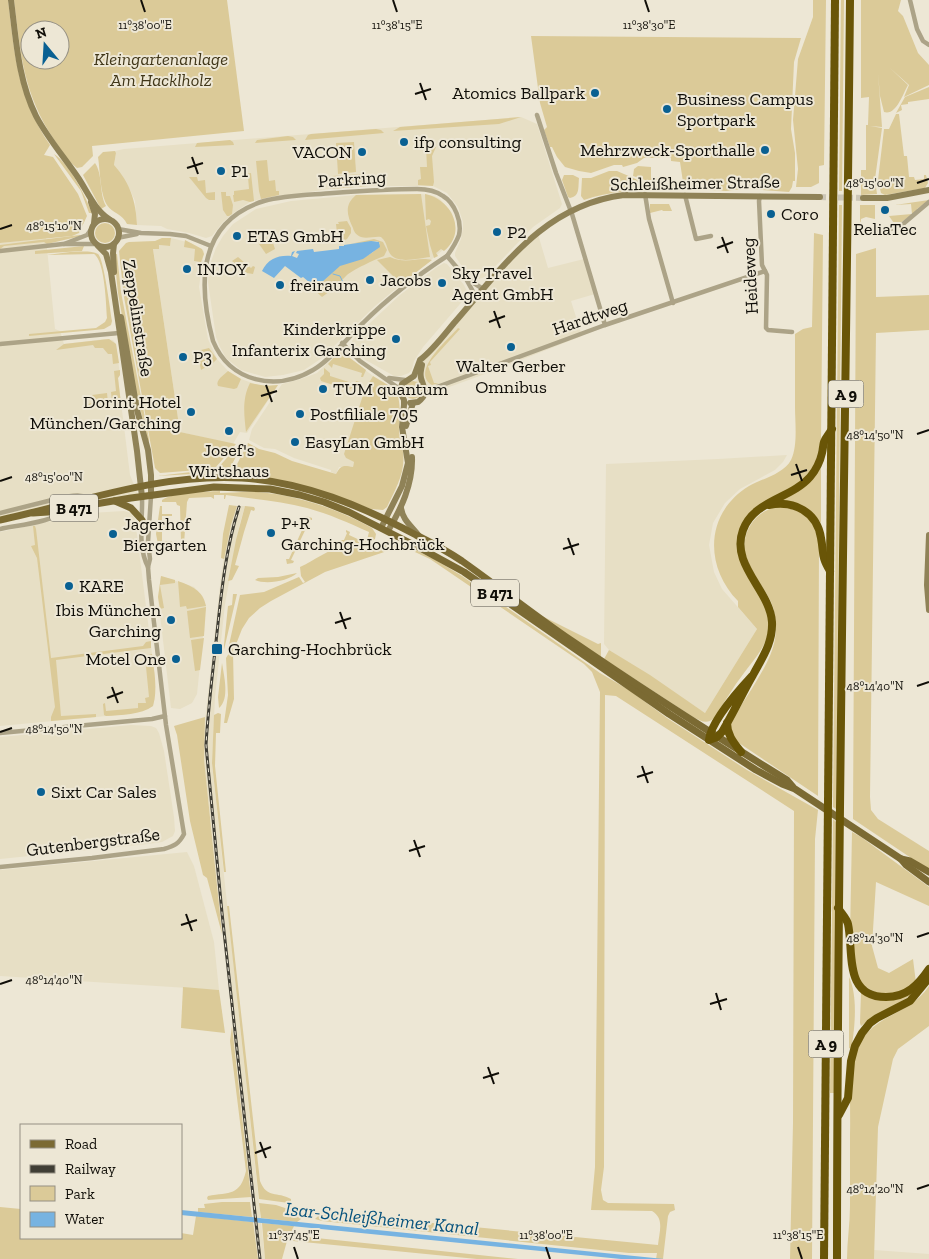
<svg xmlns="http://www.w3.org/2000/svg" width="929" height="1259" font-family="'Zilla Slab',serif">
  <rect width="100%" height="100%" fill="#ede7d5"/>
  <g fill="#e7dfc5">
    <path d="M 521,117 L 537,124 L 562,204 L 560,208 L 533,227 L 485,277 L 479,279 L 466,272 L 455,256 L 455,253 L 461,239 L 463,228 L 463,222 L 458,207 L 447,193 L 433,186 L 372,186 L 330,189 L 261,199 L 250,202 L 235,212 L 223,222 L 212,236 L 206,238 L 189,233 L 167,229 L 161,226 L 137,225 L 135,201 L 131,192 L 114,166 L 116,153 L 115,151 L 124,149 Z"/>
    <path d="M 421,194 L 434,196 L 440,199 L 452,213 L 455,226 L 449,245 L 375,306 L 322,358 L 304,370 L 283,375 L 265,377 L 241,370 L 226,358 L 220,347 L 216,337 L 208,282 L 209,267 L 216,248 L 223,236 L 233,224 L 256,209 L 291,201 L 356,195 Z"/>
    <path d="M 537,231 L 548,268 L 584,259 L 595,294 L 571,301 L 582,336 L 477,377 L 438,391 L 431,395 L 413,391 L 425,356 Z"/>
    <path d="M 46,238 L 55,329 L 60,331 L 64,344 L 105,339 L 113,340 L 116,344 L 120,375 L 118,378 L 130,475 L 139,497 L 0,521 L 0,243 Z"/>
    <path d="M 171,238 L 191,243 L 204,251 L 199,287 L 208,339 L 217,359 L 228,371 L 241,379 L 258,385 L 278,385 L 247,433 L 240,432 L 233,444 L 180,432 L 153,248 L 158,245 L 170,246 Z"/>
    <path d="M 444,263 L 447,264 L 464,285 L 467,291 L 466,297 L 423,347 L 414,361 L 412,369 L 409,373 L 401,376 L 394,376 L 364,359 L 353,345 L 352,341 L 354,338 L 400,295 L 437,267 Z"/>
    <path d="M 342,352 L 373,376 L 365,389 L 346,458 L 354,462 L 353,467 L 339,467 L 336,474 L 331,472 L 331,470 L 294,458 L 275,449 L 264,448 L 249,440 L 252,429 L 282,384 L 301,379 L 317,373 L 335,356 Z"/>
    <path d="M 787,455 L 783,462 L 775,470 L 740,489 L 725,503 L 713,523 L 709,545 L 714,572 L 722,589 L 757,629 L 705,713 L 609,650 L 604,644 L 606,464 L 718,459 Z"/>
    <path d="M 237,506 L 245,506 L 240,523 L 225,604 L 215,697 L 212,763 L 265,1259 L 258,1259 L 204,759 L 204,730 L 221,577 L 226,543 Z"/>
    <path d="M 124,511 L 131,513 L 135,519 L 155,678 L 155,696 L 153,706 L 147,709 L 128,714 L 0,726 L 0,532 L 90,513 Z"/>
    <path d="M 161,576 L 194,587 L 203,597 L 206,607 L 197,694 L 192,703 L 180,709 L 171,708 L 158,598 Z"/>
    <path d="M 131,725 L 151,726 L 156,728 L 159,733 L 164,751 L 174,817 L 175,831 L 173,836 L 162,842 L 148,844 L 0,859 L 0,737 Z"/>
    <path d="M 187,852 L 194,866 L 214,942 L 219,990 L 0,976 L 0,870 Z"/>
    <path d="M 874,1250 L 929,1254 L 929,1259 L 874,1259 Z"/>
  </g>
  <g fill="#dbca98" fill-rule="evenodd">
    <path d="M 0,0 L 8,0 C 15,57 17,96 50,145 L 44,155 L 53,157 L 78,194 L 87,216 L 79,233 L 72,236 L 0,243 Z"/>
    <path d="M 14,0 L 227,0 L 244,131 L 92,146 L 93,156 L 82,167 L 77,168 C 68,161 62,151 55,141 C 23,93 21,56 14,0 ZM 30,30 L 60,30 L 60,60 L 30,60 Z"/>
    <path d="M 813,0 L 826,0 L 824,165 L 819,166 L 819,183 L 811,187 L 796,187 L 798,169 L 793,120 L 798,59 L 813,17 Z"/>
    <path d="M 841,0 L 844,0 L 842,191 L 839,191 Z"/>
    <path d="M 861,0 L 901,0 L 898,11 L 903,16 L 918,53 L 929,65 L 929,85 L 904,97 L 909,85 L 890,68 L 908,85 C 903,94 896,116 884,112 L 880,96 L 878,73 L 882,127 L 870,126 L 882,128 L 875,179 L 877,194 L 861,195 L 861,170 L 866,170 L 866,125 L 868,125 L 869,97 L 861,98 Z"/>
    <path d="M 531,36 L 801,38 L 794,62 L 791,129 L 795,153 L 795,181 L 793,181 L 792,187 L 789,192 L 750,189 L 749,182 L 730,182 L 730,185 L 742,185 L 742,189 L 726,191 L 709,190 L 708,182 L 695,182 L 695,185 L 702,185 L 702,189 L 688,190 L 680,184 L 683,182 L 680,162 L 671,161 L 671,158 L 644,158 L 637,163 L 623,167 L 622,165 L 614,165 L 591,173 L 579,171 L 565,167 L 557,157 L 552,147 L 550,147 L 544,130 L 547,127 L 540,103 Z"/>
    <path d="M 929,87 L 929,99 L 908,102 L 908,104 L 901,105 L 902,110 L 896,113 L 905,97 Z"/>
    <path d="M 896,114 L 899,114 L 904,156 L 907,156 L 909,177 L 914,177 L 915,180 L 924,179 L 924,175 L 926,175 L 928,183 L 925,188 L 885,195 L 881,193 L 878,180 L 884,129 L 889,129 Z"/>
    <path d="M 521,117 L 499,124 L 393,131 L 400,127 Z"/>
    <path d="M 376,129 L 381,130 L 384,133 L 305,140 L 308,135 L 311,134 Z"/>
    <path d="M 288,136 L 293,137 L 296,140 L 255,143 L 257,140 Z"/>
    <path d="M 230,140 L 233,142 L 234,145 L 195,147 L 197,143 Z"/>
    <path d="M 354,142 L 356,172 L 338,174 L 336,143 Z"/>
    <path d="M 426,147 L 436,147 L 432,156 L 434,182 L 433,186 L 418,185 L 418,180 L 421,179 L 420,167 L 427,167 Z"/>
    <path d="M 115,151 L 116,153 L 114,165 C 130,183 136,201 137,225 L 127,224 C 123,214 112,213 107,205 C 100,194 100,169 98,157 L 103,152 Z"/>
    <path d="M 54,154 C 69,163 86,197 92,213 L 89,213 L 81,191 Z"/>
    <path d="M 267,160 L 269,181 L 275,180 L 276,191 L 279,191 L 279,195 L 261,199 L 259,191 L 256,161 Z"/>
    <path d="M 95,163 C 103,175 99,193 106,206 L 101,209 L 83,175 Z"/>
    <path d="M 638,166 L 651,167 L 651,178 L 662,179 L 662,180 L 645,180 L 633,176 L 634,169 Z"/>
    <path d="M 609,171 L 617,171 L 645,183 L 674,184 L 675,187 L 663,187 L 663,190 C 636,190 609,191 584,200 L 581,196 L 582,178 L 591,178 Z"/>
    <path d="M 251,173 L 254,201 L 250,202 L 243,200 L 234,202 L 233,195 L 234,195 L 234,191 L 249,189 L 248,177 L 246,177 L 246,174 Z"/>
    <path d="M 362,174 L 363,182 L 367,182 L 367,186 L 330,189 L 330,185 L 333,184 L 332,176 Z"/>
    <path d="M 564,175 L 573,175 L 579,178 C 578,188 580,196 570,198 L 568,197 L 562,180 Z"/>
    <path d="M 189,177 L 197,177 L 198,181 L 205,180 L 206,193 L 215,192 L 215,200 L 209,200 L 206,198 Z"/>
    <path d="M 221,192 L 226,192 L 226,196 L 230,196 L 233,205 L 232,214 L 229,216 L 227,216 L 223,210 Z"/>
    <path d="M 421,194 L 430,257 C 419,258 399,264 391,255 C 386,249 388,243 381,237 C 375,236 367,239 361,237 C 356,235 354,232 353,228 C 347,215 344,205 356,195 Z"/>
    <path d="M 425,194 C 451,199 468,231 444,251 L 441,249 L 436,253 L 438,256 L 434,258 L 430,245 L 426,226 L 430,225 L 431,221 L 429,219 L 426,220 Z"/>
    <path d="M 929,200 L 917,209 L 917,211 L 896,226 L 889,216 L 912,214 L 911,204 L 895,205 Z"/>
    <path d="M 650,204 L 669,204 L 672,211 L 663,211 L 662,210 L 650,213 Z"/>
    <path d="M 839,205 L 842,205 L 836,809 L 833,807 Z"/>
    <path d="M 860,205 L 875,205 L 875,219 L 866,217 L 861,219 L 860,228 Z"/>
    <path d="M 347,221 L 351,228 L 351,233 L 347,239 L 338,243 L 336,224 L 339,224 L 338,222 Z"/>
    <circle cx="105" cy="233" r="10"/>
    <path d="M 814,233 L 823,235 L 821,441 L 815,464 L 803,480 L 751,513 L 739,556 L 741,563 C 749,578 759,592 765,607 C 776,636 760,652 744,673 C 733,687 724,703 714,718 C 707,725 701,721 693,717 L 604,659 L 609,650 L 650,675 L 705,713 L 757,629 L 738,607 L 738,601 C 704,566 705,513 749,486 C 761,479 784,474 791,460 C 798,445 795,423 795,407 C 795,384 795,361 795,338 L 795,334 L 803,329 L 812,327 Z"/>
    <path d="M 80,235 L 81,236 L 47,244 L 44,242 L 4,246 L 0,249 L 0,245 Z"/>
    <path d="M 271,237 L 275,249 L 266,254 L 259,244 Z"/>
    <path d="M 162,238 L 171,238 L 170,246 L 159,245 L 159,249 L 153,249 L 180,432 L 236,444 L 216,467 L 211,469 L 160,473 L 155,468 L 124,297 L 119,251 L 126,243 L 129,242 L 155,241 Z"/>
    <path d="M 374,239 L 383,242 L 387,250 L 384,256 C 376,259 352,270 346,276 C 337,285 333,289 322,297 L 309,285 C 328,284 329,271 343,264 C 356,258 374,258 380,243 L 377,241 L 350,244 Z"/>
    <path d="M 185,240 L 202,249 L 204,254 L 201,262 L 194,261 L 195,249 L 184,247 Z"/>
    <path d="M 84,246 L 82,251 L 35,254 L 35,251 Z"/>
    <path d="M 876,248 L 876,297 L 929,295 L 929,330 L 876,333 L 870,797 L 871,810 L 878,819 L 929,851 L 929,870 L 853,819 L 856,254 Z"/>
    <path d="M 70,252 C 77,252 91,250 98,254 C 104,259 110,310 112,321 L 111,325 L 104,329 L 95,330 L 29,336 L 29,334 L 96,328 L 105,322 L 107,318 C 106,304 105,261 94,254 L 47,255 Z"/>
    <path d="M 114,254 L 117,254 L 121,292 L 149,439 L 149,444 L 134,384 L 118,293 Z"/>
    <path d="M 238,257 L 251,268 L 253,266 L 255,267 L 253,274 L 247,273 L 232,261 Z"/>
    <path d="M 390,257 C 408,265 417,256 432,260 L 401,284 L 377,260 Z"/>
    <path d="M 458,328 L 460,329 L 430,362 L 431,365 L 428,366 L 434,383 L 439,383 L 432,385 C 410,371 448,340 458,328 Z"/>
    <path d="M 109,339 L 116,344 L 119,363 L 113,364 L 112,354 L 108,354 L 103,348 L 95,348 L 93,345 L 56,350 L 64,344 Z"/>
    <path d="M 209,348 L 217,359 L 213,363 L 201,370 L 197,351 Z"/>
    <path d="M 342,352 L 366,370 L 363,377 L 361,377 L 362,373 L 333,364 L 332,368 L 328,364 L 337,354 Z"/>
    <path d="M 324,368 L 330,373 L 330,376 L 355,384 L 356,381 L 360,382 L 349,390 L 321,381 L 320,378 L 324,374 Z"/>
    <path d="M 120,370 L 120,375 L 118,378 L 121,404 L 114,405 L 112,402 L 111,392 L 116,391 L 114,371 Z"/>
    <path d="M 228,371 L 241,379 L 237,388 L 234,389 L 218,386 C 215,380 224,375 228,371 Z"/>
    <path d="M 373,376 L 393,388 L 394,387 C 401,399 400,411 399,425 C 398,434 402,443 403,452 C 406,472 395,490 387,507 L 383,510 L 371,509 L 358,504 L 233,472 L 248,443 L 259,449 L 275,453 L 292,461 L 336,474 C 341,465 343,465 353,467 L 354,462 L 346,458 L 344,454 L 365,389 Z"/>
    <circle cx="413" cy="390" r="9"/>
    <path d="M 250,383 L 266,386 L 278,385 L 246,432 C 244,414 242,399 250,383 Z"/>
    <path d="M 107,393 L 108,403 L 106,405 L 103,405 L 103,402 L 95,403 L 95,406 L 88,406 L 88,404 L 93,403 L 92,395 Z"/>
    <path d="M 241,442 L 243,443 L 228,472 L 157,476 L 217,469 Z"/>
    <path d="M 821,468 L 821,523 C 809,506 799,506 780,501 L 815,476 Z"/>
    <path d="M 220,491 L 220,493 C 232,493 245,491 258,492 C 297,495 338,509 372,528 L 376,534 L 375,539 L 366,545 L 356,543 L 354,541 L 341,543 L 341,540 L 344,540 L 347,533 L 346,532 L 346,530 L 350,532 L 349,535 L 364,542 L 367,540 L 369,532 C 349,523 329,514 307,508 C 281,501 253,499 226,495 L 225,499 L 224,499 L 224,495 L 214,495 L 214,499 L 211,497 L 189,498 L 187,502 L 184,544 L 187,544 L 185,547 L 179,546 L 178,542 L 181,542 L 180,506 L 177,505 L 176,502 L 162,502 L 162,500 C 174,492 205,492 220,491 Z"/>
    <path d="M 229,505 L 237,506 L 231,525 L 224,559 L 221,558 L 223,534 Z"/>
    <path d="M 160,506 L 162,506 L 162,514 L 172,514 L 172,516 L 162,516 L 162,527 L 172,527 L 172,530 L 162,530 L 162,541 L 172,541 L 172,545 L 158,544 L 156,534 Z"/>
    <path d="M 245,506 L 254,507 L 255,509 L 254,511 L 251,510 L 244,532 L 235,565 L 239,566 L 232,580 L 228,581 L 236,540 Z"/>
    <path d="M 781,506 C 809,514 813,515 819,545 L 818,796 L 736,741 L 731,733 L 731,723 C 744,698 771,665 775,639 C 777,627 776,613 771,602 C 759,577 733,555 750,526 C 757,514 768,508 781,506 Z"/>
    <path d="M 306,516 L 312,518 L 312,520 L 310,520 L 291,560 L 294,561 L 293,563 L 287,564 L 286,559 L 289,559 L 307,519 L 305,518 Z"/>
    <path d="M 33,526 L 35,526 L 36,529 L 51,658 L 143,646 L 146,642 L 151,641 L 151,648 L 56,660 L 61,716 L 96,714 L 96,717 L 51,721 L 51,717 L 55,707 L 37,558 L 31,546 L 35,545 Z"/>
    <path d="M 391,538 L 434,559 L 462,576 L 600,673 L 629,690 L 667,718 L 747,770 L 818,810 L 815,839 L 812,1259 L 790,1259 L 793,1123 L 794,811 L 616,696 L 605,695 L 604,1167 L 601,1190 L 603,1200 L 608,1203 L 674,1204 L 675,1210 L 670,1212 L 668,1216 L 663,1259 L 656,1259 L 657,1253 L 629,1253 L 322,1221 L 315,1219 L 318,1216 L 309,1211 L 658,1245 C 659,1232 665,1219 652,1211 L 591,1210 L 595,1167 L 600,692 L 592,672 L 584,664 L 430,559 L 402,546 L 325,572 L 271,601 L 260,608 L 249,618 L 242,629 L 233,652 L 234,699 L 227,723 L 224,723 L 228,695 L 226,658 L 233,647 L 229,645 L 240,595 L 264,592 L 299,577 L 303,583 L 305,582 L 301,576 L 300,567 C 314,561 329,548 344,547 C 354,546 363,550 372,551 Z"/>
    <path d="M 297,573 C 289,581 266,585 255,580 L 258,578 L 278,577 Z"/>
    <path d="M 161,576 L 175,580 L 175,583 L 160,585 L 164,608 L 160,609 L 158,597 Z"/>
    <path d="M 178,581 C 191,586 203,590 206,606 L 187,609 L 186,606 L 180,607 Z"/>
    <path d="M 233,594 L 237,594 L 223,654 L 228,606 L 232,605 Z"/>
    <path d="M 206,607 L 204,636 L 190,638 L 187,611 Z"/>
    <path d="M 538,614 L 598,644 L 601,643 L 601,657 Z"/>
    <path d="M 204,638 L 200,670 L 195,671 L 191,640 Z"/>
    <path d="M 152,654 C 154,670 158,690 153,706 C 141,715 121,715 106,716 L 104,715 L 103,704 L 105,703 L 106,711 L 138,708 L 138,703 L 146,703 L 145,698 L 149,697 L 145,657 L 141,657 Z"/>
    <path d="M 222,663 C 224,676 230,699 219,708 L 218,697 Z"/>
    <path d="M 218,713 L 221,714 L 220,733 L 216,733 L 215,766 L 226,872 L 224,872 L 212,763 L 214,715 Z"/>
    <path d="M 205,717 L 204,759 L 222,934 L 207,878 L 203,875 L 190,821 L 177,735 L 174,726 Z"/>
    <path d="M 833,819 L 836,822 L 834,1093 L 830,1093 Z"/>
    <path d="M 852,832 L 861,837 L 929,887 L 929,906 L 876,882 L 872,946 L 878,968 L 889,973 L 913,959 L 916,983 L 900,993 L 877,993 L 864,986 L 858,978 L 850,936 Z"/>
    <path d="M 227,906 L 229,906 L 260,1181 C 267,1199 277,1191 291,1199 L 291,1201 L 289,1203 L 259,1199 Z"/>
    <path d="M 849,977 C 858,995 855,1030 851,1049 L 849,1048 Z"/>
    <path d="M 929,986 L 929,1026 L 898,1049 L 893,1059 L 878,1127 L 874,1259 L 847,1259 C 847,1241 850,1224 850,1206 C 850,1182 850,1158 850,1134 C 851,1103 846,1064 864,1037 C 880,1014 911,1013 929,986 Z"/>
    <path d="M 183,987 L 219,990 L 225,1033 L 181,1028 Z"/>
    <path d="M 916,990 C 900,1006 878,1011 861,1026 L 860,1023 L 861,993 C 886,992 890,1007 916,990 Z"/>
    <path d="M 232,1026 L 251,1197 L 208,1200 L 207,1198 L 208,1196 C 230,1192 240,1196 246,1171 L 230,1041 Z"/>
    <path d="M 222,1202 L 250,1202 L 252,1217 L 198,1212 L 198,1208 L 205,1208 L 204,1204 Z"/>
    <path d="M 259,1203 L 276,1205 L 300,1213 L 301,1219 L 297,1222 L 261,1218 Z"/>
    <path d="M 0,1207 L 21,1209 L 21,1238 L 181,1238 L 181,1233 L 193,1235 L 196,1216 L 253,1222 L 258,1259 L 0,1259 Z"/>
    <path d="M 262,1223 L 294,1226 L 287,1241 L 282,1259 L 265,1259 Z"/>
    <path d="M 297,1236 L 307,1237 L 518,1259 L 477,1259 L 293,1241 Z"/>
  </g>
  <g fill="#77b3e1">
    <path d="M 371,241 L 379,242 L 380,247 L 363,259 L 340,266 L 321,283 L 308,284 L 309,282 L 303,277 L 301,278 L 285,266 L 274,278 L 262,271 C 268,259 278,255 291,256 L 292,252 L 295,251 L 292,256 L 297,258 L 299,254 L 296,253 L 297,251 L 313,249 L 314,252 L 339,249 L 339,246 L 344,246 L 344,245 Z"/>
    <path d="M 181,1210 L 664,1259 L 621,1259 L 181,1215 Z"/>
  </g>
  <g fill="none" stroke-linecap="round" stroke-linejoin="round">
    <path stroke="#77b3e1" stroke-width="1" d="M 333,274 L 340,276 L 347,291"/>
    <path stroke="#ccc6b6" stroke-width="6" stroke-dasharray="6 3" stroke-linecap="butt" d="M 820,197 L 863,198"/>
    <g stroke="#aca387" stroke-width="4.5">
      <path d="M 910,0 L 917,29 L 923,41 L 929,45"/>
      <path d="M 537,115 L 556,173 L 572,214 L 605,325"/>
      <path d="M 417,189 C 426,189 436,191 443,196 C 455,203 462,222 459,235 C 456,243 452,249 447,256 C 418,275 388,298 363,323 C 349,336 330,361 313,370 C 276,392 230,382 213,341 C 198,285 197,222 264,201 C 286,195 311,195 333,193 C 361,191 389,189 417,189 Z"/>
      <path d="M 645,194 L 649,219 L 673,303"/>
      <path d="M 685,195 L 696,239 L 711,236"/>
      <path d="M 760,196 L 759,201 L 762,265 L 767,275 L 766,328 L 768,330 L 792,332"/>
      <path d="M 118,229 L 141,233 L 170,234 L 186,236 L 211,246"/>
      <path d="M 872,233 L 886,231 L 903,224 L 929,202"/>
      <path d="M 117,238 L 137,234"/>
      <path d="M 64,244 L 87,235 L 92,228"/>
      <path d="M 0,251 L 63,244 L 96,244"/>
      <path d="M 447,256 L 465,277 L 476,297"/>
      <path d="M 466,278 L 483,289"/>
      <path d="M 342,343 L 360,361 L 397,387 L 400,392"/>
      <path d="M 0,344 L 119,333"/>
      <path d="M 389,378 L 405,380"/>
      <path d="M 426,389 L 437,387 L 605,325 L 765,271"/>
      <path d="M 142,497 C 143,519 137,546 148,567"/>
      <path d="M 0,513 L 64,497 C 72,496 80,494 87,498"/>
      <path d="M 0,529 C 18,525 55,522 67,509"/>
      <path d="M 0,733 L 152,719 L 165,716"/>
      <path d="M 0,867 L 92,858 L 164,849 C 174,846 179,844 184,834 L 166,725 L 149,580 L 148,567 L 150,559 L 148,542 L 151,496"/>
    </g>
    <g stroke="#8f8257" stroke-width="6">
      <path d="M 11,0 C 16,39 18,80 36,116 C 48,139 65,158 79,179 C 88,193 95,210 109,219"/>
      <path d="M 863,198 L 887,198 L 929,190"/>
      <path d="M 91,202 L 95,214 L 94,223"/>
      <circle cx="105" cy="233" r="14"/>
      <path d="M 114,244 L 113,253 L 114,272"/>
      <path d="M 98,246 L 106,254 L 111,272 L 137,451 L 142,497"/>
      <path d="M 121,317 L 137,410 L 148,450 L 151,475 L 151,496"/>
      <path d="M 410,403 L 418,402 C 429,394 424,389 421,378 C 420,374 421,369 422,365"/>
      <path d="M 406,426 L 413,403"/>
      <path d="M 401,508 C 403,521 412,526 419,536"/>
      <path d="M 381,528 L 402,486 L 408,463 L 402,427 L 404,405 L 404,400 L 400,392 L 402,384 L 414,376 L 420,360 C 433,350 444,335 454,323 C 504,266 544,205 624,195 L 820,197"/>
      <path d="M 388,531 C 401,509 413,484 412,457"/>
      <path d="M 929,535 L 927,585 L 929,610"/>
    </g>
    <g stroke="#7b6a33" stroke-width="7">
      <path d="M 115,501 L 131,508 L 142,520"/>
      <path d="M 33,513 L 48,512 L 131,498 L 214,487 L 270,489 L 300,495 L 324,502 L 349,512 L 420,548 L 464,572 L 669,714 L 756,770 L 782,784 L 795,789 L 901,859 L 910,861 L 929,872"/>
      <path d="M 0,520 C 79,503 159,473 242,478 C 304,482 362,506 416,535 C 432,543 447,551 462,561 C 499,587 535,616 572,641 C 642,689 714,735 787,780 L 793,787"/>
      <path d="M 901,859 L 906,865 L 929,882"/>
    </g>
    <g stroke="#695507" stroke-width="8">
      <path d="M 769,505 C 794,500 817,512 821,538 C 824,554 821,556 830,571"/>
      <path d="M 752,676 C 739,690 711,721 709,740 L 717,737 L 722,732 C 733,714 742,694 753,675 C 762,658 773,643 772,622 C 770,590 730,565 743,530 C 754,500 791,499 810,477 C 816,470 820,462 822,453 C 823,449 823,445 824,442 C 826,437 830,433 832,429"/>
      <path d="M 727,723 C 727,735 734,743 741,752"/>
      <path d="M 838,908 C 841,913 847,919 848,924 C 854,951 843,997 886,997 C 907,997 918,985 929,969"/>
      <path d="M 839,1115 L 848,1098 L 851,1061 L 855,1046 L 862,1033 L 870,1023 L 877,1018 L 910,1001 L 929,978"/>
      <path d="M 824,1259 L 835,0"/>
      <path d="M 837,1259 C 837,839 846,420 850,0"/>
    </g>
    <g stroke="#403e35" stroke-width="3">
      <path id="rail" d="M 239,507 C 225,551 221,596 216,642 C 212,677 208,711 206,745 L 222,913 L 260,1259"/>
    </g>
    <use href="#rail" stroke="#ede7d5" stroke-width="1" stroke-dasharray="4" stroke-linecap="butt"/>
  </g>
  <path fill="none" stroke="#100e08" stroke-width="2" d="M 141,0 L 145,12M 393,0 L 397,12M 645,0 L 649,12M 420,83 L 426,100M 415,94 L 431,89M 192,157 L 198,174M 187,168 L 203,163M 917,183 L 929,179M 0,229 L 12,225M 722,237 L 728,253M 717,248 L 733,242M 494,311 L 500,328M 489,322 L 505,316M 266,385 L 272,402M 261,396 L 277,391M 917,434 L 929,430M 796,464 L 802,481M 791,475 L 807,470M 0,481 L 12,477M 568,538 L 574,555M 563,549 L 579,544M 340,612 L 346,629M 335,623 L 351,618M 917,686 L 929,682M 112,687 L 118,703M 107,698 L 123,692M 0,732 L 12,728M 642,766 L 648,783M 637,777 L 653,772M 414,840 L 420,857M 409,851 L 425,846M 186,914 L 192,931M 181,925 L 197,920M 917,937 L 929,933M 0,984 L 12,980M 716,993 L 721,1010M 710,1004 L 727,999M 488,1067 L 494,1084M 483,1078 L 499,1073M 260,1142 L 266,1158M 255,1153 L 271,1147M 917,1189 L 929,1185M 294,1247 L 298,1259M 546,1247 L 550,1259M 798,1247 L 802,1259"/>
  <g fill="#096092" stroke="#ede7d5" stroke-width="2">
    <circle cx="595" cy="93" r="5"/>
    <circle cx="667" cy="109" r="5"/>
    <circle cx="404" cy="142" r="5"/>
    <circle cx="765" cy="150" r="5"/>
    <circle cx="362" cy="152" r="5"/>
    <circle cx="221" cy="171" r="5"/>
    <circle cx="885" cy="210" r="5"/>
    <circle cx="771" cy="214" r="5"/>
    <circle cx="497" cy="232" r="5"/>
    <circle cx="237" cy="236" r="5"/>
    <circle cx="187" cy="269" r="5"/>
    <circle cx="370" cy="280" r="5"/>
    <circle cx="442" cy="283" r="5"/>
    <circle cx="280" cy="285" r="5"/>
    <circle cx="396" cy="339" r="5"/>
    <circle cx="511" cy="347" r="5"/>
    <circle cx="183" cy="357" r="5"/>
    <circle cx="323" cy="389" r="5"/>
    <circle cx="191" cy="412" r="5"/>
    <circle cx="300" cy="414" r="5"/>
    <circle cx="229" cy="431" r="5"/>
    <circle cx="295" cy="442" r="5"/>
    <circle cx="271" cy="533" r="5"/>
    <circle cx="113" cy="534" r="5"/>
    <circle cx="69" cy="586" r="5"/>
    <circle cx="171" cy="620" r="5"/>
    <rect x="211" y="643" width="12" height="12" rx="2.5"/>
    <circle cx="176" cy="659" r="5"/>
    <circle cx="41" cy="792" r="5"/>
  </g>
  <g text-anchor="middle" stroke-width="4" stroke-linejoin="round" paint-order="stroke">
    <g fill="#ede7d5" stroke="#524f46" stroke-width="1">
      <rect x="828.5" y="380.5" width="35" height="27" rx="4"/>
      <rect x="50" y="494.5" width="48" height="27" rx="4"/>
      <rect x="471" y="579.5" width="48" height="27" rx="4"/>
      <rect x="808.5" y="1030.5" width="35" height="27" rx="4"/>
    </g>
    <g font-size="16" font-weight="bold" fill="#100e08">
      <text x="846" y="400">A 9</text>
      <text x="74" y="514">B 471</text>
      <text x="495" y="599">B 471</text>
      <text x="826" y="1050">A 9</text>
    </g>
    <g font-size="18" font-style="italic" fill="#413719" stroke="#ede7d5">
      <text x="161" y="65">Kleingartenanlage<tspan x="161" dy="21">Am Hacklholz</tspan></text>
    </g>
    <g font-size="18" fill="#100e08" stroke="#ede7d5" text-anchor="start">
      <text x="585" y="99" text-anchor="end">Atomics Ballpark</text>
      <text x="677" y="105">Business Campus<tspan x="677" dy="21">Sportpark</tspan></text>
      <text x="414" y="148">ifp consulting</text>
      <text x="755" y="156" text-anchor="end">Mehrzweck-Sporthalle</text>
      <text x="352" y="158" text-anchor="end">VACON</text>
      <text x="231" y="177">P1</text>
      <text x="781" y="220">Coro</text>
      <text x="885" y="235" text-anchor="middle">ReliaTec</text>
      <text x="507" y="238">P2</text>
      <text x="247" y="242">ETAS GmbH</text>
      <text x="197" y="275">INJOY</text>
      <text x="452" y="279">Sky Travel<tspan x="452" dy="21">Agent GmbH</tspan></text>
      <text x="380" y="286">Jacobs</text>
      <text x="290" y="291">freiraum</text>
      <text x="386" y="335" text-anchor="end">Kinderkrippe<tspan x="386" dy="21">Infanterix Garching</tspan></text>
      <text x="193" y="363">P3</text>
      <text x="511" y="372" text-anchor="middle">Walter Gerber<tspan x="511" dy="21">Omnibus</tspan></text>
      <text x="333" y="395">TUM quantum</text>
      <text x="181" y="408" text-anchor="end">Dorint Hotel<tspan x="181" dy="21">München/Garching</tspan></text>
      <text x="310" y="420">Postfiliale 705</text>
      <text x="305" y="448">EasyLan GmbH</text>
      <text x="229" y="456" text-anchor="middle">Josef's<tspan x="229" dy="21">Wirtshaus</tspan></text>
      <text x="281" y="529">P+R<tspan x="281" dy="21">Garching-Hochbrück</tspan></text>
      <text x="123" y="530">Jagerhof<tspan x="123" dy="21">Biergarten</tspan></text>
      <text x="79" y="592">KARE</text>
      <text x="161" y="616" text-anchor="end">Ibis München<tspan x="161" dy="21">Garching</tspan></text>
      <text x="228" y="655">Garching-Hochbrück</text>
      <text x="166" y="665" text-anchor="end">Motel One</text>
      <text x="51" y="798">Sixt Car Sales</text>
    </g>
    <g font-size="18" fill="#100e08" stroke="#ede7d5">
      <text transform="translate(352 179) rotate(-4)" y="6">Parkring</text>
      <text transform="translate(695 183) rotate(-1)" y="6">Schleißheimer Straße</text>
      <text transform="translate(750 276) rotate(-93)" y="6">Heideweg</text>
      <text transform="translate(590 317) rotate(-19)" y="6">Hardtweg</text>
      <text transform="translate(138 318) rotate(81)" y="6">Zeppelinstraße</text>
      <text transform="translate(93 842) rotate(-7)" y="6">Gutenbergstraße</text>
    </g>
    <g font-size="19" font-style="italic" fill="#05517c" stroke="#ede7d5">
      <text transform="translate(382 1218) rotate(6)" y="7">Isar-Schleißheimer Kanal</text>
    </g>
  </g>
  <g font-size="12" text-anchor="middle" fill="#100e08" stroke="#ede7d5" stroke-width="4" stroke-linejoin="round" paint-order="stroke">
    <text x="145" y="29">11°38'00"E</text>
    <text x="397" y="29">11°38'15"E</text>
    <text x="649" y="29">11°38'30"E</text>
    <text x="875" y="187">48°15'00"N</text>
    <text x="54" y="230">48°15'10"N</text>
    <text x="875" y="439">48°14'50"N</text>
    <text x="54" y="481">48°15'00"N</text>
    <text x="875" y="690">48°14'40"N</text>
    <text x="54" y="733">48°14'50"N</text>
    <text x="875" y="942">48°14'30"N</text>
    <text x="54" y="984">48°14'40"N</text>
    <text x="875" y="1193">48°14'20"N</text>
    <text x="294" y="1239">11°37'45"E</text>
    <text x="546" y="1239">11°38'00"E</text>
    <text x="798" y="1239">11°38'15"E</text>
  </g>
  <rect x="20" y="1124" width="162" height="115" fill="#ede7d5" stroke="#959083"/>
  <rect x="30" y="1140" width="25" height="8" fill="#7b6a33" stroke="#959083"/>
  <text x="65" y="1149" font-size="15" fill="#100e08">Road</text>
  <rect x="30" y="1165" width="25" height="8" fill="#403e35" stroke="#959083"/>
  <text x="65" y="1174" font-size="15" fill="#100e08">Railway</text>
  <rect x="30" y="1186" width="25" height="15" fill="#dbca98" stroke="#959083"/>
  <text x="65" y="1199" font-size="15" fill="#100e08">Park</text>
  <rect x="30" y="1212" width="25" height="15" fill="#77b3e1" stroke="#959083"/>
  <text x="65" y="1224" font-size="15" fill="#100e08">Water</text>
  <g transform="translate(45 45) rotate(342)"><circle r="24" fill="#ede7d5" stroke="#959083"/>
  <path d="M0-4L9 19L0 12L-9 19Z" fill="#096092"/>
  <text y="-8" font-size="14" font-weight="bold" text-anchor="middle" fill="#100e08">N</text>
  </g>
</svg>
